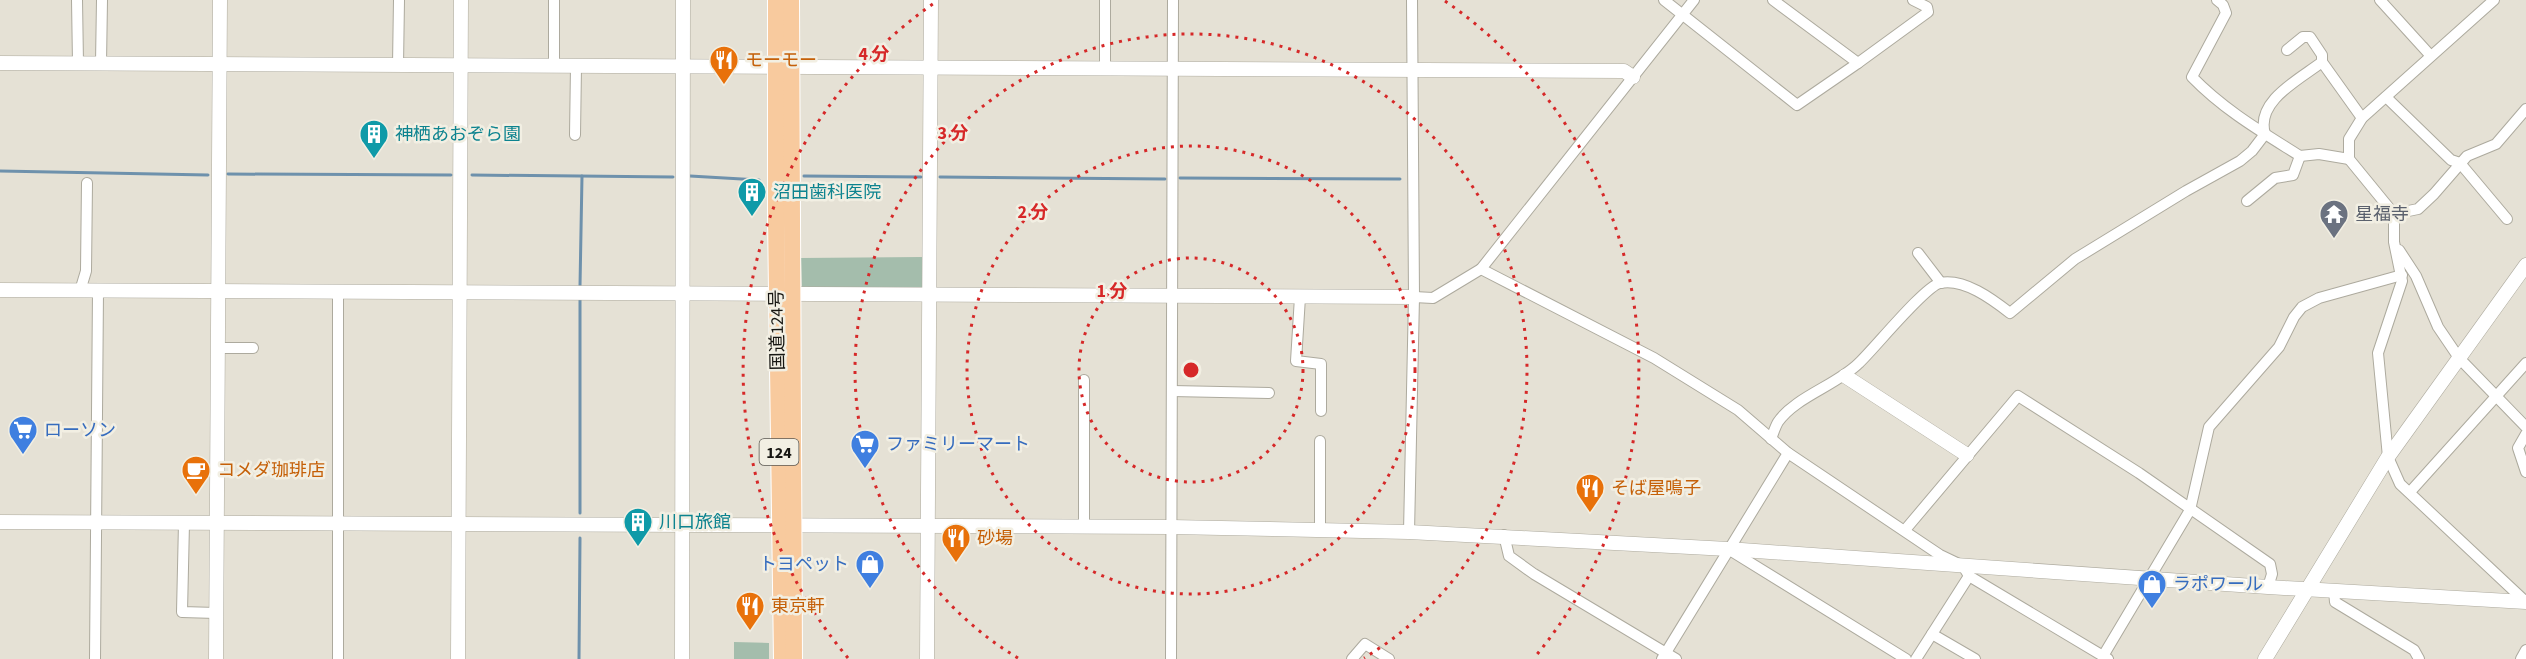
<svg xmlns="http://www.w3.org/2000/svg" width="2526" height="659" font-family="'Source Sans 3','Noto Sans JP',sans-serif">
  <rect width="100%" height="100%" fill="#e5e1d5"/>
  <g fill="#a4bdac">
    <path d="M 922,257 L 923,289 L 802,291 L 801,258 Z"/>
    <path d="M 734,642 L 769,643 L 769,659 L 734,659 Z"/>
  </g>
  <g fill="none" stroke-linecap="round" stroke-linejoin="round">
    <g stroke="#6e91ac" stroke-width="3">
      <path d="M 0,171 L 208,175"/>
      <path d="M 228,174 L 451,175"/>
      <path d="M 472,175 L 673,177"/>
      <path d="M 690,176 L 759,180"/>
      <path d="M 804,176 L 921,177"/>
      <path d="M 940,177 L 1165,179"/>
      <path d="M 1180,178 L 1400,179"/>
      <path d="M 580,286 L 582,176"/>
      <path d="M 580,513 L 580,300"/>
      <path d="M 579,659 L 580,538"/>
    </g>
    <g stroke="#adaa9e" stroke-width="12">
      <g id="minor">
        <path d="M 77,0 L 78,63"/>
        <path d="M 554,0 L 554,66"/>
        <path d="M 1664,0 L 1797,105 L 1858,63 L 1773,0"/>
        <path d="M 2217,0 L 2223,5 L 2226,13 L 2192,77 C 2224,110 2262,132 2300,156 L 2293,175 L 2275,178 L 2247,201"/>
        <path d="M 2380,0 L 2430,55"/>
        <path d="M 2494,0 L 2362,118 L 2349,139 L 2349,159 L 2394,214 L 2394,242 L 2402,281 L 2378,353 L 2388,457 L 2400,484 L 2526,602"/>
        <path d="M 2322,62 L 2362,118"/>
        <path d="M 101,63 L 102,0"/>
        <path d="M 1858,63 L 1928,12 L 1927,7 L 1913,0"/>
        <path d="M 398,65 L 399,0"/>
        <path d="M 1105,69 L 1105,0"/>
        <path d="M 2386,97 L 2451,160 L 2460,163 L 2507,219"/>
        <path d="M 575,135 L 576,66"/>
        <path d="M 2300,156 L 2319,154 L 2349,159"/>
        <path d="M 2394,214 L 2418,209 L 2434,194 L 2467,156 L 2496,144 L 2526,109"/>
        <path d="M 2399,250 L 2416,276 L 2438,327 L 2459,358 L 2526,427"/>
        <path d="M 1918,253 L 1941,283"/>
        <path d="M 1481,269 L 1654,358 L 1738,410 L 1788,453 L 1940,555 L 1963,566 L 1969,576 L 2108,659"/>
        <path d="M 80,291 L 86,271 L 87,183"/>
        <path d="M 1300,297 L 1296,361 L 1321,364 L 1321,411"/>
        <path d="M 1414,297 L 1433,298 L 1481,269 L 1694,0"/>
        <path d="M 217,348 L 253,348"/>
        <path d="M 1172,391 L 1269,393"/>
        <path d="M 2526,434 L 2518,448 L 2526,472"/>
        <path d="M 1771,439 C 1773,434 1775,427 1778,422 C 1795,397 1837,385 1859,363 C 1875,348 1924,287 1940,283 C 1964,278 1992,299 2010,313 L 2075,259 L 2186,191 L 2240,161 L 2252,151 L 2265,134 C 2255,101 2300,79 2322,62 L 2322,55 L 2310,37 L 2303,37 L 2287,50"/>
        <path d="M 2410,492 L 2526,363"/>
        <path d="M 184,523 L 182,612 L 216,613"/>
        <path d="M 1084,527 L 1084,380"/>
        <path d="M 1320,529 L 1320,441"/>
        <path d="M 1905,530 L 2018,396 L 2139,473 L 2270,564 L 2272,574 L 2268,587"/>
        <path d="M 1409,532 L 1414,297 L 1412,0"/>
        <path d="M 1504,535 L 1509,556 L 1534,574 L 1676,659"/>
        <path d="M 1728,549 L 1906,659"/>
        <path d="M 2334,591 L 2335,602 L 2414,650 L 2419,659"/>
        <path d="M 1932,634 L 1975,659"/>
        <path d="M 2103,656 L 2190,510 L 2209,427 L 2279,347 L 2294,317 L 2302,307 L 2319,298 L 2402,275"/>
        <path d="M 95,659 L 98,291"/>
        <path d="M 338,659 L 338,293"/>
        <path d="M 1171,659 L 1173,0"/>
        <path d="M 1352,659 L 1365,644 L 1389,659"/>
        <path d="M 1662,659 L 1788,453"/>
        <path d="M 1916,659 L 1969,576"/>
        <path d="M 2521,659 L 2526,650"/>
      </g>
    </g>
    <g stroke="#adaa9e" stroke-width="15">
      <g id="tertiary">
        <path d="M 0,63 L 1624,71 L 1633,77"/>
        <path d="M 0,290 L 1414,297"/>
        <path d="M 1845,376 L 1967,455"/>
        <path d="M 0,522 L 1171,527 L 1409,532 L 1728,549 L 2268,587 L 2526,602"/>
        <path d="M 216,659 L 220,0"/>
        <path d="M 458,659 L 461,0"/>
        <path d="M 682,659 L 683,0"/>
        <path d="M 927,659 L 931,0"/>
        <path d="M 2265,659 L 2388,457 L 2526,265"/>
      </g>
    </g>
    <g stroke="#fff" stroke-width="18">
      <g id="trunk">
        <path d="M 776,0 L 776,218 L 782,659"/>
        <path d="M 791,0 L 794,659"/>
      </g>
    </g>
    <use href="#minor" stroke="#fff" stroke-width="10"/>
    <use href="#tertiary" stroke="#fff" stroke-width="14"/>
    <use href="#trunk" stroke="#f8ca9e" stroke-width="16"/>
  </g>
  <g fill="none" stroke="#d62828" stroke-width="3" stroke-dasharray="3 6">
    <circle cx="1191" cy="370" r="112"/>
    <circle cx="1191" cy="370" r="224"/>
    <path d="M1018 658A336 336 0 1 1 1364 658"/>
    <path d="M848 658A448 448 0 0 1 937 1M1445 1A448 448 0 0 1 1534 658"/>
  </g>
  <defs>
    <g id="restaurant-pin" transform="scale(1.5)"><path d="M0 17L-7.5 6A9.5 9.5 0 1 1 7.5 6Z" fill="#e8710a" stroke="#f2efe3"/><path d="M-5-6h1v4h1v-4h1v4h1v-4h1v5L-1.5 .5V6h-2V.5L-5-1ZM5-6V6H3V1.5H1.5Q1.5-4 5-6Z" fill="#fff"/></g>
    <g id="building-pin" transform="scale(1.5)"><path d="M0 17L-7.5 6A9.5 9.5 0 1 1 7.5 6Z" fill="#0f9aa8" stroke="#f2efe3"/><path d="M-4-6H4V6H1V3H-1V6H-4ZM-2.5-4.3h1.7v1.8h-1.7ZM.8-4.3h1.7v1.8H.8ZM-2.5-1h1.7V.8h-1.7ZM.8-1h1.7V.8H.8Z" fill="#fff"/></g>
    <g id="temple-pin" transform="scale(1.5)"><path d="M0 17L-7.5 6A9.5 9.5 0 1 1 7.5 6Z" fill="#6b7280" stroke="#f2efe3"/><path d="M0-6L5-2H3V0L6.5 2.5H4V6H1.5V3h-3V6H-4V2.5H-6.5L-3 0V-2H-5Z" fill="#fff"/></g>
    <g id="supermarket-pin" transform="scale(1.5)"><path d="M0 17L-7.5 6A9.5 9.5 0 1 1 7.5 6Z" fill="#3f7fe0" stroke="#f2efe3"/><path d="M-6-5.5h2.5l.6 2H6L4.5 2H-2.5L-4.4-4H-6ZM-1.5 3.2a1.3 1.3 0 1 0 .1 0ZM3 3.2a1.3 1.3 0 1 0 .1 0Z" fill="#fff"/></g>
    <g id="cafe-pin" transform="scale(1.5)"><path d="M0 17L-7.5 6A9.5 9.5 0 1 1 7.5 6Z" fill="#e8710a" stroke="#f2efe3"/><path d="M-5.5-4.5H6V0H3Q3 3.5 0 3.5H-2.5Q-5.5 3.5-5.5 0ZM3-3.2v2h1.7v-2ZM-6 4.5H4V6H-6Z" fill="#fff"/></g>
    <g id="shop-pin" transform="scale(1.5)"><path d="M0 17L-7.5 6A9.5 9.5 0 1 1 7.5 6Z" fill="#3f7fe0" stroke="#f2efe3"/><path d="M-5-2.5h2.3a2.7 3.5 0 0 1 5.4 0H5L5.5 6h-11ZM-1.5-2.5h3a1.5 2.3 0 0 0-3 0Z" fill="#fff"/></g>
  </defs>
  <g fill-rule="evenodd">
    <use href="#restaurant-pin" x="724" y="60"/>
    <use href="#building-pin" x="374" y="134"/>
    <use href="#building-pin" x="752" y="192"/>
    <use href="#temple-pin" x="2334" y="214"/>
    <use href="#supermarket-pin" x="23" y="430"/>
    <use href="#supermarket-pin" x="865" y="444"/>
    <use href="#cafe-pin" x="196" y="470"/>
    <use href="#restaurant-pin" x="1590" y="488"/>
    <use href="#building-pin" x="638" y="522"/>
    <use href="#restaurant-pin" x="956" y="538"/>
    <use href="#shop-pin" x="870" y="564"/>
    <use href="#shop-pin" x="2152" y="584"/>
    <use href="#restaurant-pin" x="750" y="606"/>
  </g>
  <g text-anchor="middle" stroke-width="5" stroke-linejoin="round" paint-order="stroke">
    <rect fill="#f2efe3" stroke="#595751" stroke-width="1.5" x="759.5" y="439" width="39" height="26" rx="4.5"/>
    <g font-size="16" font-weight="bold" fill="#171612">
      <text x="779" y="458">124</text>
    </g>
    <g font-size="18" fill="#c56008" stroke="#f2efe3" text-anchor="start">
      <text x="745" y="66">モーモー</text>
      <text x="217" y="476">コメダ珈琲店</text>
      <text x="1611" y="494">そば屋鳴子</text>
      <text x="977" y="544">砂場</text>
      <text x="771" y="612">東京軒</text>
    </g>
    <g font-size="18" fill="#0d838f" stroke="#f2efe3" text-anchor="start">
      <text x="395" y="140">神栖あおぞら園</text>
      <text x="773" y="198">沼田歯科医院</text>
      <text x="659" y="528">川口旅館</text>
    </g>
    <g font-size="18" fill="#5b616d" stroke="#f2efe3" text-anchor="start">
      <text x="2355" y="220">星福寺</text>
    </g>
    <g font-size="18" fill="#171612" stroke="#f2efe3">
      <text transform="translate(777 330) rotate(-91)" y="6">国道124号</text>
    </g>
    <g font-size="18" fill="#366cbe" stroke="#f2efe3" text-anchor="start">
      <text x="44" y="436">ローソン</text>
      <text x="886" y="450">ファミリーマート</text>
      <text x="849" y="570" text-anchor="end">トヨペット</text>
      <text x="2173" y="590">ラポワール</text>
    </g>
  </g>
  <circle cx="1191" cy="370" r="9" fill="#d62828" stroke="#f2efe3" stroke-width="3"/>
  <g font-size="18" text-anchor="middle" font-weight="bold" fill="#d62828" stroke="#f2efe3" stroke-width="5" stroke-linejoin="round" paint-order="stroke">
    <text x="874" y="60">4 分</text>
    <text x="953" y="139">3 分</text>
    <text x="1033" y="218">2 分</text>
    <text x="1112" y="297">1 分</text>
  </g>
</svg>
